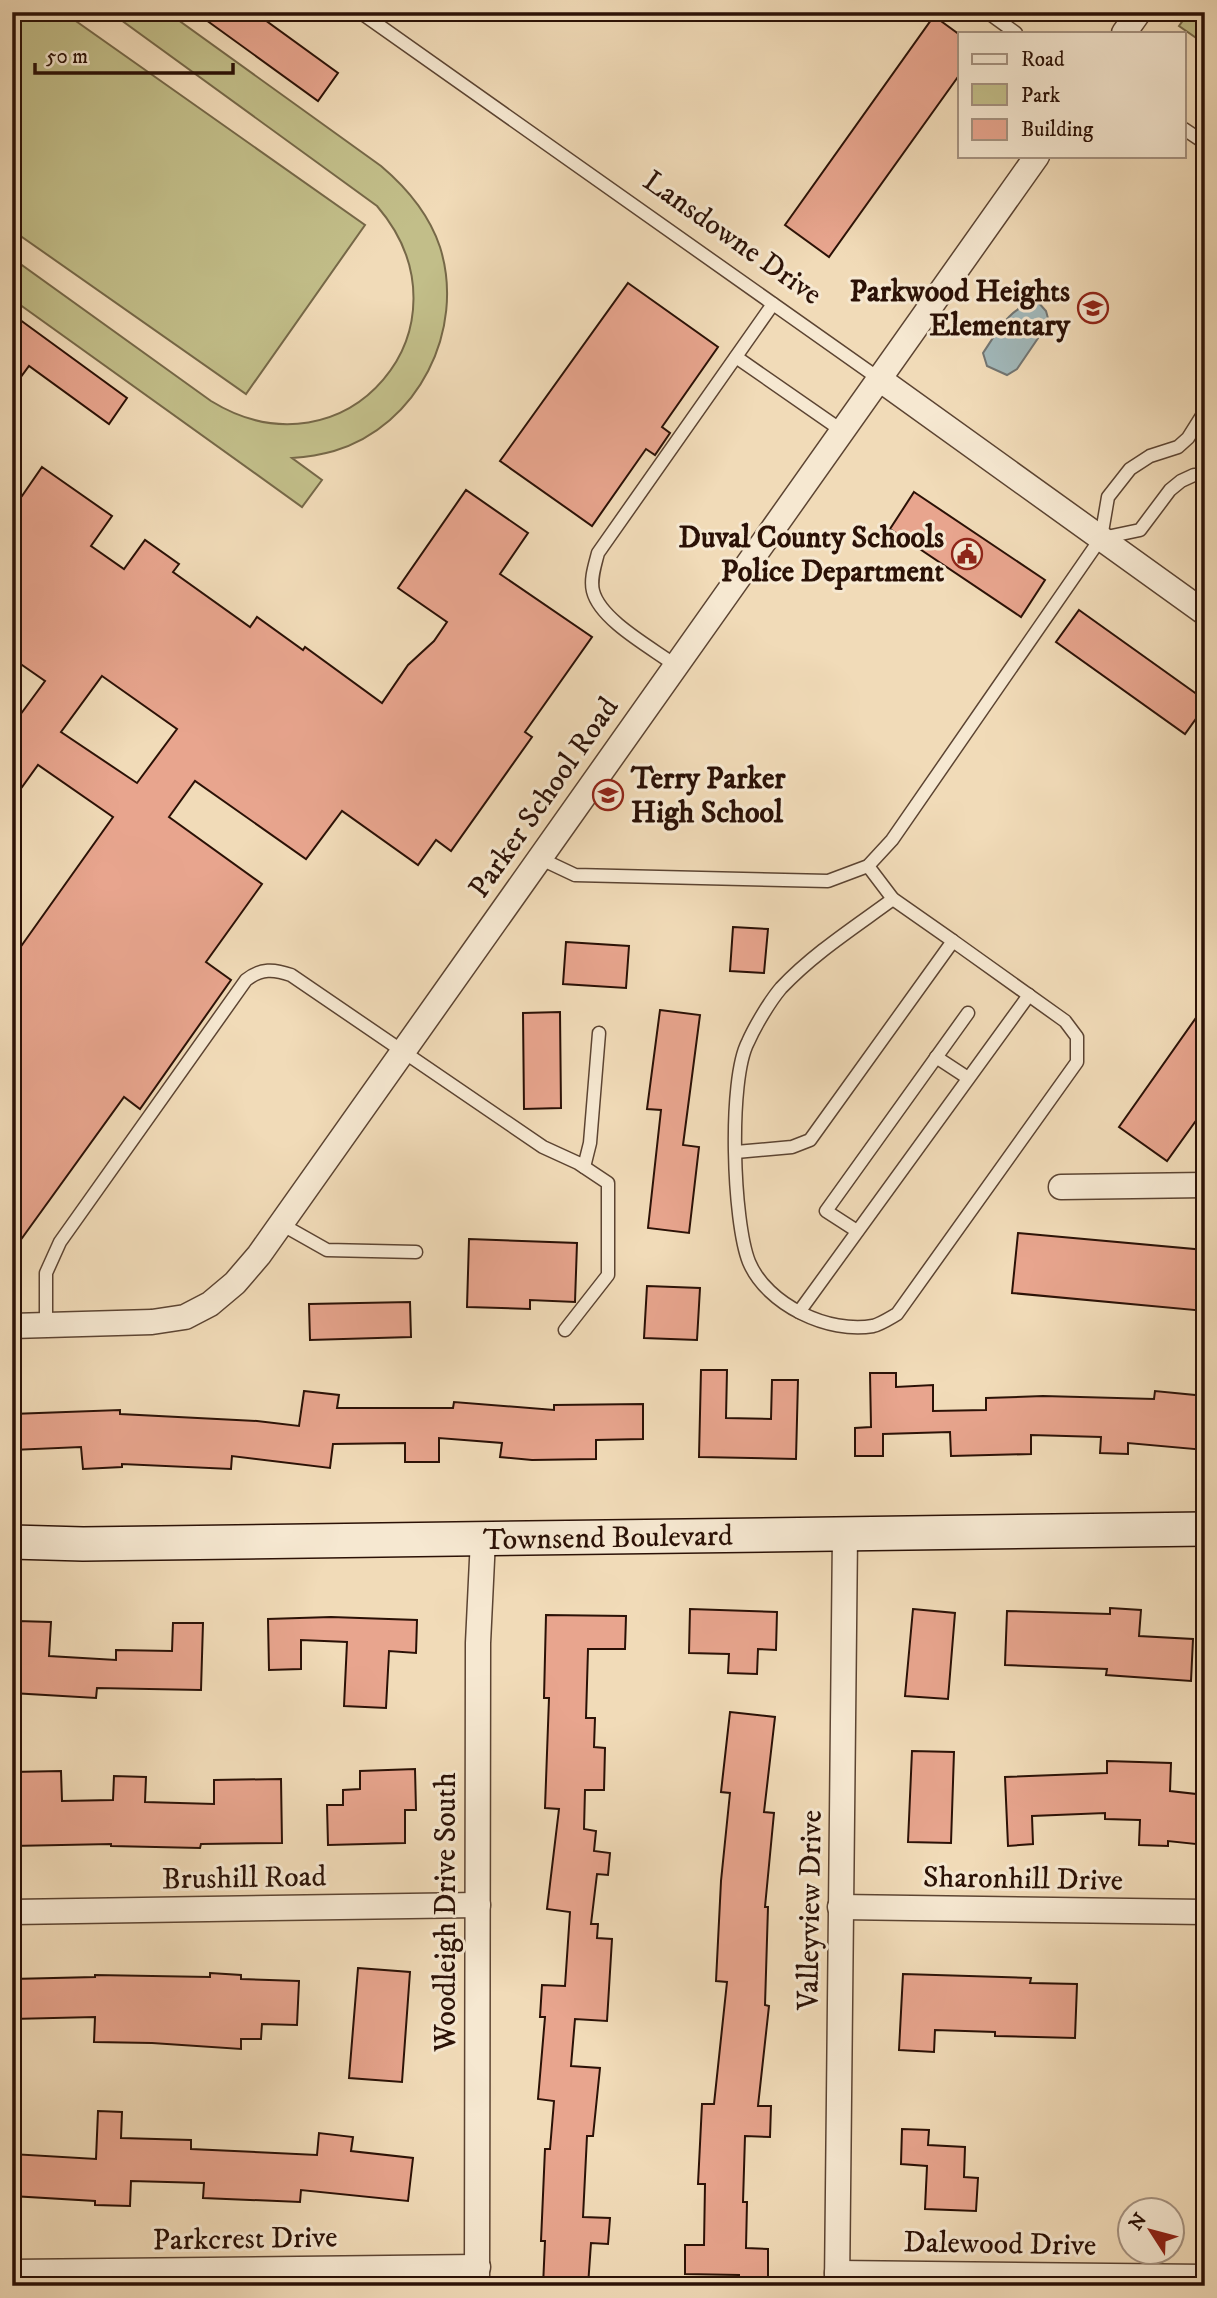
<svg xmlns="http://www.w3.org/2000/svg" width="1217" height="2298" font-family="'IM FELL DW Pica',serif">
  <rect width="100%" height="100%" fill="#f1dbb8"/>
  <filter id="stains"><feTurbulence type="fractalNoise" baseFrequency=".00286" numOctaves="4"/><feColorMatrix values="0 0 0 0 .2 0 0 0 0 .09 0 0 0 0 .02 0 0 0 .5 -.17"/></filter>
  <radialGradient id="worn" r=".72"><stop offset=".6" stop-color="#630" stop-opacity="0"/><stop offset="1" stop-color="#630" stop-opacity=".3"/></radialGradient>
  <g fill="#c2be89" stroke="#766848" stroke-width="2">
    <path d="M 12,12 L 63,12 L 365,225 L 246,394 L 12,230 Z"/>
    <path d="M 110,12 L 167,12 L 381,166 C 407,188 429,214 440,247 C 466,330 418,426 334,451 C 320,455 306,457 292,458 L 322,480 L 302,507 L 12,299 L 12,258 L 211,401 C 346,484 480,326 377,206 Z"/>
    <path d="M 1189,12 L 1205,12 L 1205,44 L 1179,26 Z"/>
  </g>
  <path fill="#a1b8ba" stroke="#727572" stroke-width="2" d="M 1037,301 L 1046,311 L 1049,322 L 1017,369 L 1007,375 L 987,366 L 983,353 C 998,331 1009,307 1037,301 Z"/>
  <g fill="#e8a58e" stroke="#2b1106" stroke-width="2" fill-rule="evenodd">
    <path d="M 195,12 L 254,12 L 338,73 L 318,101 Z"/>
    <path d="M 934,16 L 960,35 L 960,74 L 829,257 L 785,225 Z"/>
    <path d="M 628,283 L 718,347 L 662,427 L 670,433 L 655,455 L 646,449 L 592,526 L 500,461 Z"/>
    <path d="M 12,314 L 127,398 L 109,424 L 29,366 L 12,389 Z"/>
    <path d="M 42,467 L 112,516 L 91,546 L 124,569 L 145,540 L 179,564 L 173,572 L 250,627 L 257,617 L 303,650 L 305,647 L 382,703 L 408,665 L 434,641 L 447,622 L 398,588 L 466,490 L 528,533 L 500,574 L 592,637 L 525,732 L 532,737 L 451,851 L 436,840 L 418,865 L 342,811 L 306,859 L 195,781 L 169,817 L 262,884 L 206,962 L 231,980 L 140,1109 L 124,1097 L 12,1252 L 12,959 L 113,817 L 38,765 L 12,801 L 12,726 L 45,681 L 12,658 L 12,490 L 22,496 ZM 102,676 L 177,729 L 137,783 L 61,732 Z"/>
    <path d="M 914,492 L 1045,580 L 1021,617 L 890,529 Z"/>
    <path d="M 1079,610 L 1205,700 L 1205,706 L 1185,734 L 1056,642 Z"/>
    <path d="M 733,927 L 768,929 L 764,973 L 730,971 Z"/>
    <path d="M 566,942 L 629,946 L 626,988 L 563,984 Z"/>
    <path d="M 1205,1005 L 1205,1108 L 1167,1161 L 1119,1127 Z"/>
    <path d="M 660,1010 L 700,1015 L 683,1145 L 699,1147 L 689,1233 L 648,1228 L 661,1110 L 647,1109 Z"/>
    <path d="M 560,1012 L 561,1108 L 524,1109 L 523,1013 Z"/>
    <path d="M 1018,1233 L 1205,1250 L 1205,1311 L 1012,1293 Z"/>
    <path d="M 469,1239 L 577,1243 L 575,1302 L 530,1300 L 530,1309 L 467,1307 Z"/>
    <path d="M 647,1286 L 700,1288 L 697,1340 L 644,1338 Z"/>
    <path d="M 410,1302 L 411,1337 L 310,1340 L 309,1304 Z"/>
    <path d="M 701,1370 L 727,1370 L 726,1418 L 771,1419 L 772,1380 L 798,1380 L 796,1459 L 699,1457 Z"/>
    <path d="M 870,1373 L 896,1373 L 896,1387 L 933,1385 L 933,1411 L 986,1410 L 986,1398 L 1043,1396 L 1154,1399 L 1155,1391 L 1205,1396 L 1205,1450 L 1128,1443 L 1128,1454 L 1100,1453 L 1101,1437 L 1031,1435 L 1031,1454 L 951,1456 L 950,1432 L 883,1434 L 883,1456 L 855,1456 L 855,1428 L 871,1427 Z"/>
    <path d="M 304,1391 L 339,1395 L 337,1408 L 453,1408 L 454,1402 L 554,1410 L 554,1405 L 643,1404 L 643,1439 L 596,1440 L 596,1459 L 532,1460 L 500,1457 L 502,1443 L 439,1438 L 439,1462 L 405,1462 L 405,1443 L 333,1444 L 330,1468 L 232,1456 L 231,1469 L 122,1464 L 122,1467 L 83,1469 L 81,1447 L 12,1450 L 12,1414 L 120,1410 L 120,1414 L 257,1421 L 299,1426 Z"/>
    <path d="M 1110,1608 L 1141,1610 L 1139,1636 L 1193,1639 L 1191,1681 L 1106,1675 L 1107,1669 L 1005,1665 L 1007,1611 L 1110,1614 Z"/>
    <path d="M 690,1609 L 777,1612 L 776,1650 L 758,1649 L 757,1674 L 728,1673 L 729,1654 L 689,1653 Z"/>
    <path d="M 913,1609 L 955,1613 L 948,1699 L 905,1696 Z"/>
    <path d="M 546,1615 L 626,1616 L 625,1649 L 588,1649 L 586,1718 L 595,1718 L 594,1747 L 605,1748 L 604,1790 L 585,1790 L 584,1829 L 596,1831 L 594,1851 L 610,1853 L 608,1875 L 597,1874 L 591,1924 L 598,1924 L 597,1938 L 612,1939 L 607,2021 L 575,2019 L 571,2066 L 600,2068 L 593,2136 L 587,2136 L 583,2217 L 610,2218 L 608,2244 L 591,2243 L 588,2286 L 543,2286 L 545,2241 L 541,2241 L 545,2149 L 550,2149 L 554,2101 L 538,2099 L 545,2017 L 540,2017 L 542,1985 L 565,1986 L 570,1912 L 547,1909 L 559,1809 L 545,1808 L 549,1698 L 544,1698 Z"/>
    <path d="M 331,1617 L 417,1620 L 416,1653 L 389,1651 L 386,1708 L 344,1706 L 347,1642 L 301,1640 L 301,1669 L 269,1670 L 268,1619 Z"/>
    <path d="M 17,1621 L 51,1622 L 49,1656 L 116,1660 L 116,1650 L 172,1651 L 173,1623 L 203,1623 L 201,1690 L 97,1688 L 96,1698 L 12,1693 Z"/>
    <path d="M 730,1712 L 775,1717 L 764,1812 L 774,1813 L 765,1907 L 768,1907 L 765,2005 L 769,2006 L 758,2106 L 771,2106 L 770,2137 L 745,2136 L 743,2202 L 747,2202 L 746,2248 L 768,2249 L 768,2282 L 739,2282 L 739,2275 L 685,2274 L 685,2245 L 704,2245 L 705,2184 L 698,2184 L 702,2104 L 714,2104 L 727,1982 L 716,1981 L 721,1881 L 730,1793 L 721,1792 Z"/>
    <path d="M 912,1751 L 954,1752 L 951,1843 L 908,1842 Z"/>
    <path d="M 1107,1761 L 1171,1763 L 1170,1791 L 1205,1795 L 1205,1845 L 1168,1841 L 1168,1846 L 1139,1845 L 1140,1820 L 1105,1819 L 1105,1813 L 1032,1816 L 1033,1844 L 1008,1846 L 1005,1777 L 1107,1773 Z"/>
    <path d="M 415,1769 L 416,1810 L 405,1810 L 405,1843 L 328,1845 L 327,1805 L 343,1805 L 343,1790 L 360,1789 L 360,1771 Z"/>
    <path d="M 61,1771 L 62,1801 L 113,1800 L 114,1776 L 146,1777 L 145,1802 L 214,1804 L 214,1780 L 281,1779 L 282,1843 L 201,1844 L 200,1848 L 111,1846 L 111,1844 L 12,1846 L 12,1772 Z"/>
    <path d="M 358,1968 L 410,1972 L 402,2082 L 349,2078 Z"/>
    <path d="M 210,1973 L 241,1975 L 241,1979 L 299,1981 L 297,2025 L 262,2024 L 261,2039 L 241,2039 L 241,2049 L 152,2043 L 94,2042 L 95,2017 L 12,2019 L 12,1979 L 95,1977 L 95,1975 L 210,1977 Z"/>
    <path d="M 903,1974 L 1031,1978 L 1030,1983 L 1077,1984 L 1075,2038 L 995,2036 L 995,2032 L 935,2030 L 934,2052 L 899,2050 Z"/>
    <path d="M 98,2111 L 122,2112 L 121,2138 L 191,2140 L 191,2149 L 317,2155 L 319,2133 L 353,2137 L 351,2151 L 413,2158 L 408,2201 L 301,2190 L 300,2202 L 203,2198 L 204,2183 L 131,2181 L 130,2206 L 95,2205 L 95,2201 L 12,2196 L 12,2154 L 96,2159 Z"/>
    <path d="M 902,2129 L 929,2130 L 928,2145 L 965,2147 L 964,2177 L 978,2178 L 976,2211 L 925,2209 L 927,2166 L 901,2164 Z"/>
  </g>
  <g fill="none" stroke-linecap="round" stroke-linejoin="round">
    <g stroke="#5c4432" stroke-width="15">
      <g id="lane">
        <path d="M 360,12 L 878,378"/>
        <path d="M 987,12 L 1016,33"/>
        <path d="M 1184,129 L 1205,143"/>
        <path d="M 736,357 L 841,430"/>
        <path d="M 1102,538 L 1140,530 L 1170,490 L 1181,481 L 1194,475 L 1205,475"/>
        <path d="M 675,665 C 652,648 600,620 593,591 C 590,579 595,565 598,553 L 773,304"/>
        <path d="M 539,858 L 575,875 L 828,881 L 868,866 L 892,840 L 1101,538 L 1108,497 L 1130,469 L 1150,456 L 1178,447 L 1188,438 L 1205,411"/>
        <path d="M 893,899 C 855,927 814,953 781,988 C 770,1001 755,1026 748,1042 C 728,1080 733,1222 749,1262 C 767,1305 829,1334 873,1326 C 881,1324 890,1318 897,1314 L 1077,1062 L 1077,1037 L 1065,1021 L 953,941"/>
        <path d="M 936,1057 L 968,1078"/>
        <path d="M 736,1152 L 792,1147 L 810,1140 L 953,941 L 893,899 L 868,866"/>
        <path d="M 584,1167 L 590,1143 L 599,1033"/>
        <path d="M 281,1224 L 327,1250 L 416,1252"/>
        <path d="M 857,1231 L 826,1211 L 968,1013"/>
        <path d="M 799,1312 L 1029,995"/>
        <path d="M 46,1326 L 46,1273 L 60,1242 L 246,980 C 261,968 274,969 291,975 L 543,1147 L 578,1163 L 608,1183 L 608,1275 L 565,1330"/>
      </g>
    </g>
    <g stroke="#5c4432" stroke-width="27">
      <g id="street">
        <path d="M 1124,33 L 1139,12"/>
        <path d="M 878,378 L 1205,613"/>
        <path d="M 1061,1187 L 1205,1185"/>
        <path d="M 12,1326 L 152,1322 L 185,1317 L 210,1304 L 235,1283 L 259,1255 L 1037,156"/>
        <path d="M 840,1907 L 1205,1912"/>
        <path d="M 12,1912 L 478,1905"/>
        <path d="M 12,2272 L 478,2267"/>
        <path d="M 837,2273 L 1205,2277"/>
        <path d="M 477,2286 L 478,1643 L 483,1539"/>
        <path d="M 837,2286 L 845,1534"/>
      </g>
    </g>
    <g stroke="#2b1106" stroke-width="36">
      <path id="secondary" d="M 12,1542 L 83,1544 L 1205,1529"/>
    </g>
    <use href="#lane" stroke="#f6e8d1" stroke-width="12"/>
    <use href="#street" stroke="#f6e8d1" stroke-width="24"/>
    <use href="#secondary" stroke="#f6e8d1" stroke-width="33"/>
  </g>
  <defs>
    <g id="school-ring" transform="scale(1.575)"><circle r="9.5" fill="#f6e8d1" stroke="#8f2418" stroke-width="1.5"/><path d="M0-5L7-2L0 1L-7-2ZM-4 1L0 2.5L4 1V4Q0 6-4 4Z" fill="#8f2418"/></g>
    <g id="civic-ring" transform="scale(1.575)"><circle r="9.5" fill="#f6e8d1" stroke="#8f2418" stroke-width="1.5"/><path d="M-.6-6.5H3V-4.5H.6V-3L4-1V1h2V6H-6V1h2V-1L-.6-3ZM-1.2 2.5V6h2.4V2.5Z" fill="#8f2418"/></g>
  </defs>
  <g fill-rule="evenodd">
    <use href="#school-ring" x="1093" y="308"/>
    <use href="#civic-ring" x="967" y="554"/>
    <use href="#school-ring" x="608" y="795"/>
  </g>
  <g text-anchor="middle" stroke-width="6" stroke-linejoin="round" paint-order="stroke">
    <g font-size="30" fill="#2b1106" stroke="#f6e8d1">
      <text transform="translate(733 237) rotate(35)" y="10">Lansdowne Drive</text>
      <text transform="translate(543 797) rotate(-55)" y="10">Parker School Road</text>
      <text transform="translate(608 1537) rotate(-1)" y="10">Townsend Boulevard</text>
      <text transform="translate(244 1877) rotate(-1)" y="10">Brushill Road</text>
      <text transform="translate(1023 1878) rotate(1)" y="10">Sharonhill Drive</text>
      <text transform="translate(809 1910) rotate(-89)" y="10">Valleyview Drive</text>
      <text transform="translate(445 1912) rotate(-90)" y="10">Woodleigh Drive South</text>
      <text transform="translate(245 2238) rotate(-1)" y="10">Parkcrest Drive</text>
      <text transform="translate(1000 2243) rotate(1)" y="10">Dalewood Drive</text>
    </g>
    <g font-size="30" font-weight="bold" fill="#2b1106" stroke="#f6e8d1" text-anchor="end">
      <text x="1070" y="301">Parkwood Heights<tspan x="1070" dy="34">Elementary</tspan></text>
      <text x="944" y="547">Duval County Schools<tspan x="944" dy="34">Police Department</tspan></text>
      <text x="631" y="788" text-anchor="start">Terry Parker<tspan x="631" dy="34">High School</tspan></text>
    </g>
  </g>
  <rect width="1217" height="2298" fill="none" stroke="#f1dbb8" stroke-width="42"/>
  <rect x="14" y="14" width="1189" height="2270" fill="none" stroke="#2b1106" stroke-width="3.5"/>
  <rect x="21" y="21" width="1175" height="2256" fill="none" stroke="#2b1106" stroke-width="2"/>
  <rect x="958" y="32" width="228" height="126" fill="#f6e8d1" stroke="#a59280" stroke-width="2"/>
  <rect x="972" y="54" width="35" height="10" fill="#f6e8d1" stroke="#a59280" stroke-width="2"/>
  <text x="1021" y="66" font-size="21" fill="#2b1106">Road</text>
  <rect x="972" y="84" width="35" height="21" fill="#c2be89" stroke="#a59280" stroke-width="2"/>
  <text x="1021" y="102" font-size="21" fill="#2b1106">Park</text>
  <rect x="972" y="119" width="35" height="21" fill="#e8a58e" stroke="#a59280" stroke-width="2"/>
  <text x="1021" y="136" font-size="21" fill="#2b1106">Building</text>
  <g transform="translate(1151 2231) rotate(306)"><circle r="33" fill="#f6e8d1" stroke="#a59280" stroke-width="2"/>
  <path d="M0-5L12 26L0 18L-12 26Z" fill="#8f2418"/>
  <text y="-10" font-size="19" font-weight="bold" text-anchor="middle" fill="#2b1106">N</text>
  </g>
  <path d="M35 63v10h198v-10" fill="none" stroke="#2b1106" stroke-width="3.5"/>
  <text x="46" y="63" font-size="21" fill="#2b1106" stroke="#f6e8d1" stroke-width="5" paint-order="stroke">50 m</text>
  <rect width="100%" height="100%" filter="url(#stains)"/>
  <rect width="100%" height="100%" fill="url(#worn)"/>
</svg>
